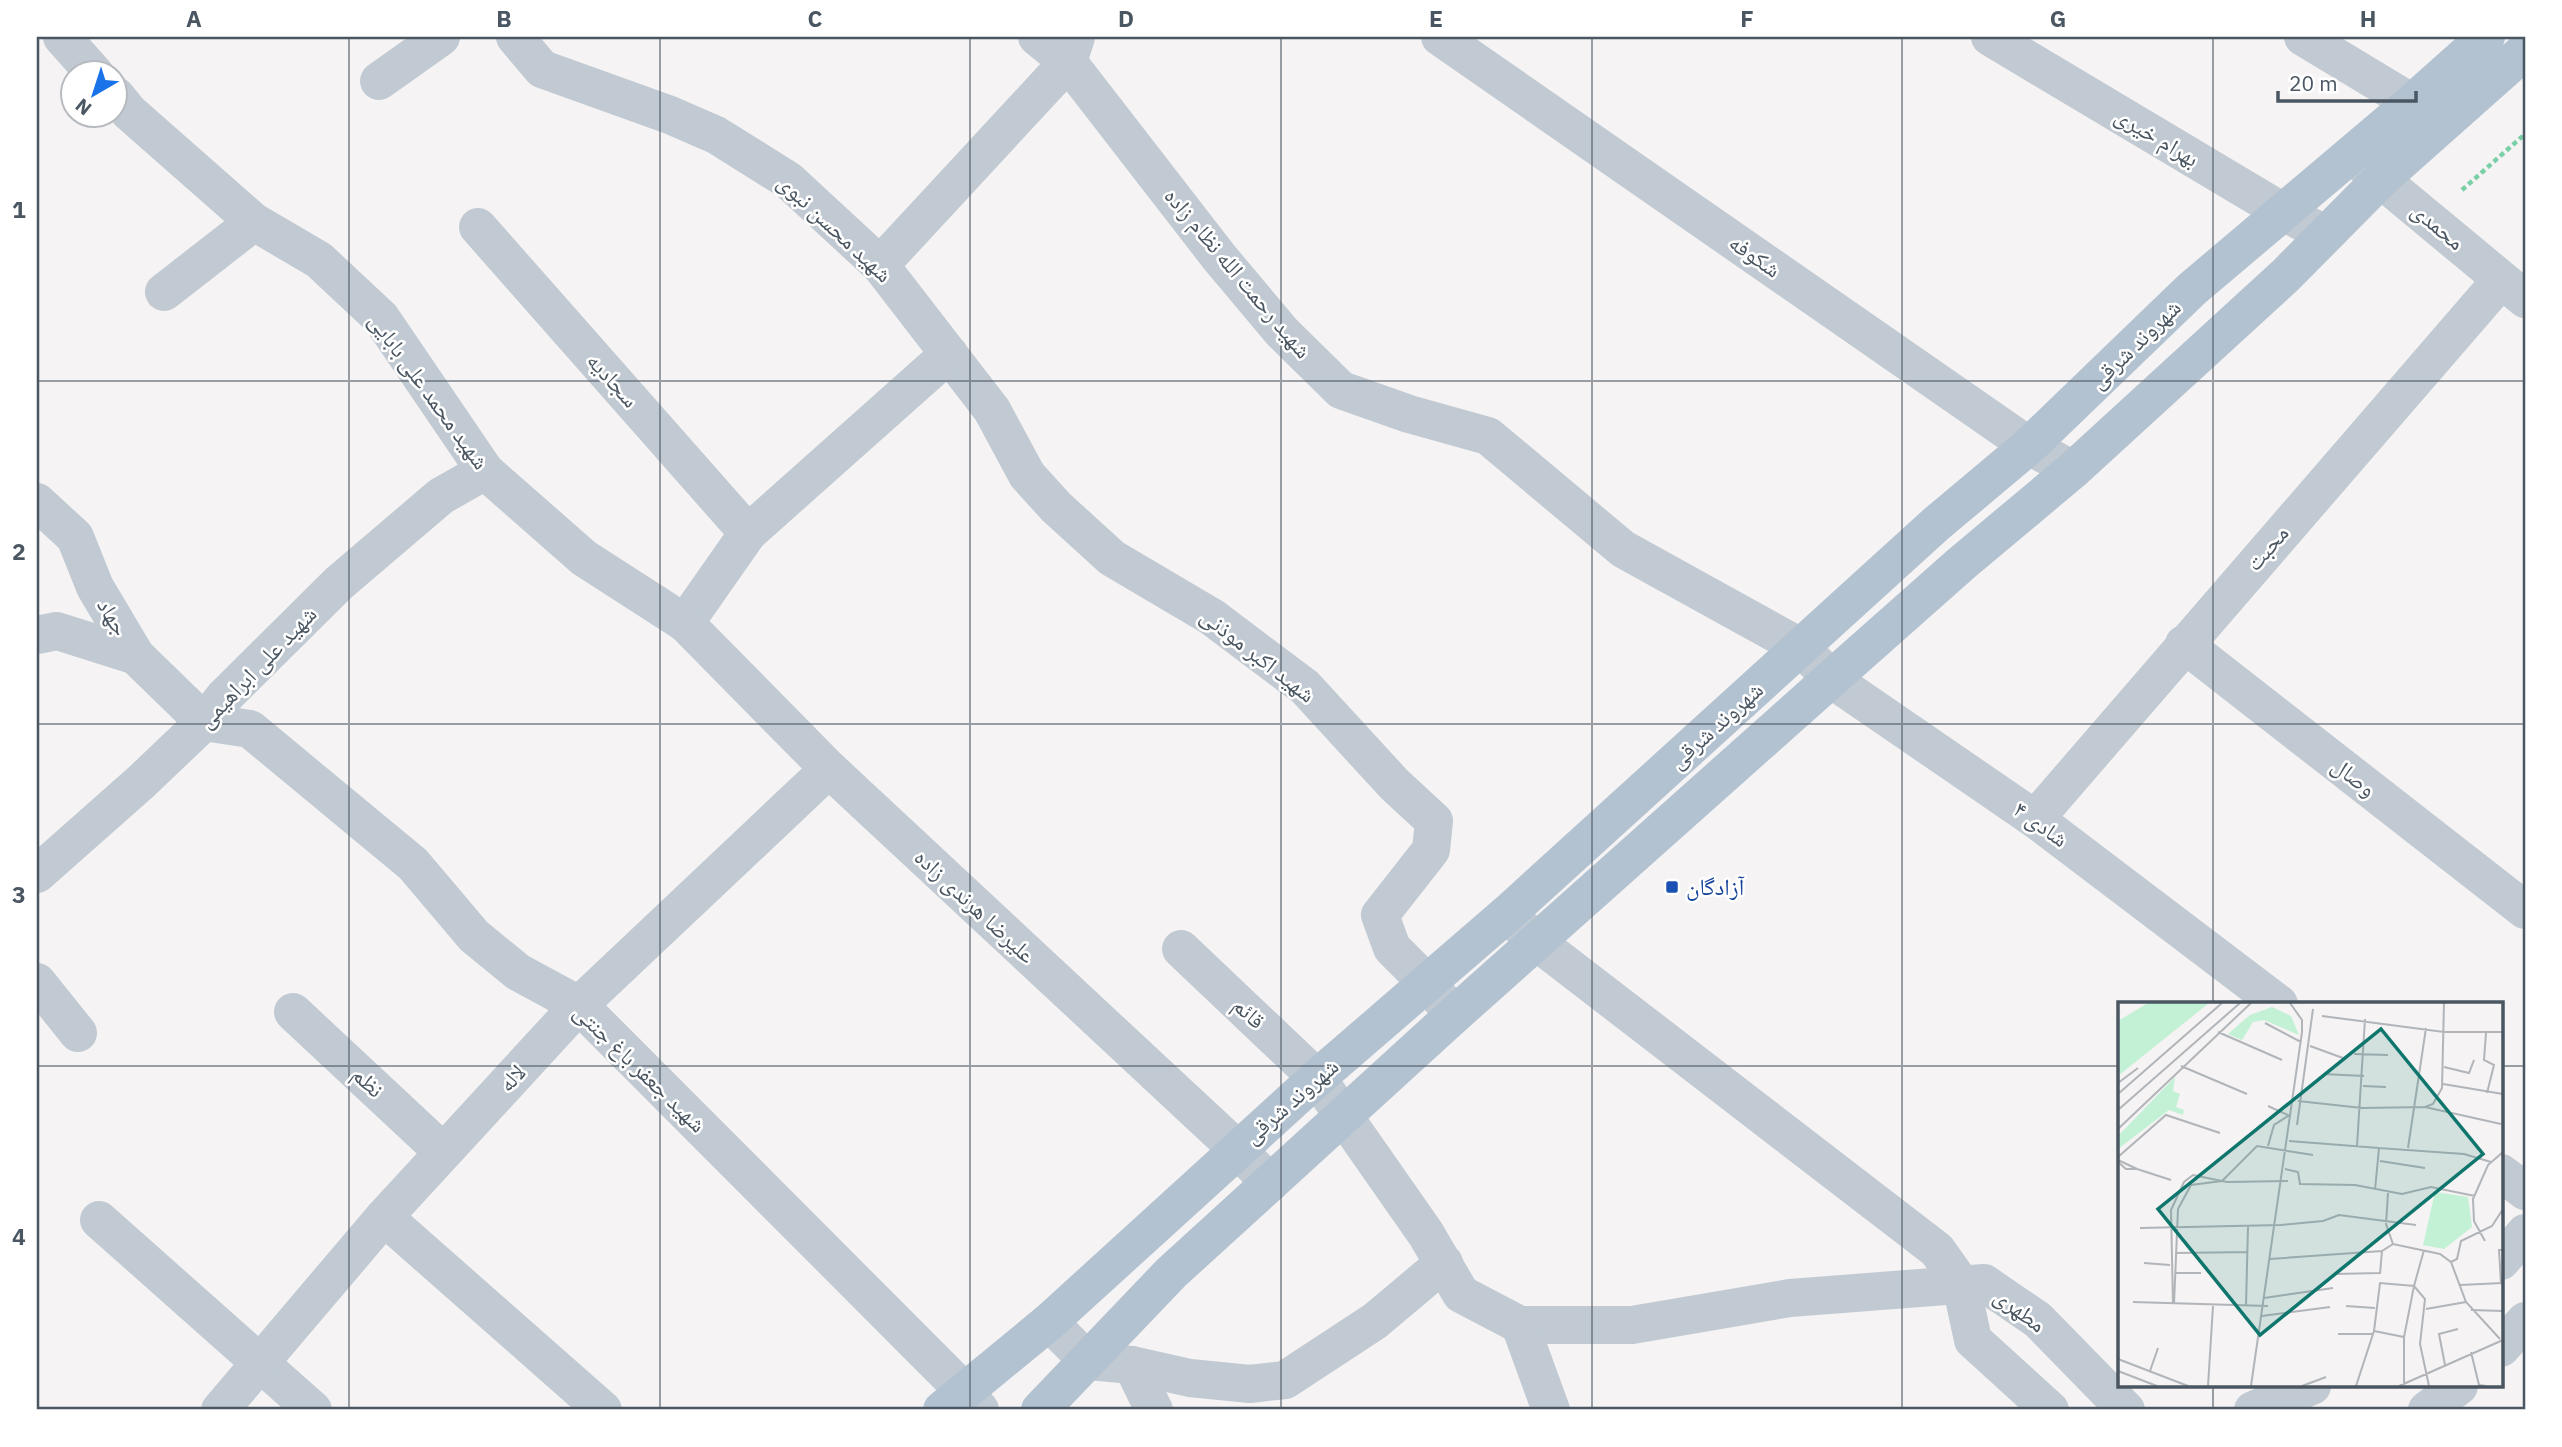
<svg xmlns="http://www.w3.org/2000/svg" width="2562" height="1447" font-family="'IBM Plex Sans','Noto Naskh Arabic',sans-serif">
  <rect width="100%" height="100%" fill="#f5f3f3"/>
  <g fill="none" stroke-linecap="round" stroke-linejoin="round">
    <path stroke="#7ad0a6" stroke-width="4.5" stroke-dasharray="5 3.5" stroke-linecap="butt" d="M 2462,190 L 2525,134"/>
    <g stroke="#c1cad2" stroke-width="38">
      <path d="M 62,37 L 95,74"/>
      <path d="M 515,37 L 542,69 L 670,115 L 716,135 L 788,180 L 880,265 L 992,410 L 1027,475 L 1056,507 L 1112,558 L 1212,617 L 1305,687 L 1394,784 L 1434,821 L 1431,850 L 1380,915 L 1392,948 L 1428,984 L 1454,1015"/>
      <path d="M 1037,37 L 1068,62 L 1219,257 L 1282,332 L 1341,390 L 1409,414 L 1488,436 L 1623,549 L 1802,648 L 1831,679 L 2035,819 L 2279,1004"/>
      <path d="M 1440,37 L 2029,446 L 2073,470"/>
      <path d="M 1990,37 L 2283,212 L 2325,234"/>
      <path d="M 2303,37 L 2439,119"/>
      <path d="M 379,81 L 441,37"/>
      <path d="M 116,96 L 129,112 L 254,222 L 319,260 L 381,318 L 485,471 L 584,558 L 685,623 L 748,533 L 949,354"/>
      <path d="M 2355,158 L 2525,299"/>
      <path d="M 478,227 L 748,533"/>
      <path d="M 880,265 L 1068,62 L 1076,37"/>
      <path d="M 164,292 L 254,222"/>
      <path d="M 37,502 L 75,537 L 95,587 L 136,656 L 204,722 L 250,729 L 413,864 L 474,936 L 518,972 L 579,1005 L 965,1392 L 980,1410"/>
      <path d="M 685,623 L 829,769 L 1237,1149 L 1270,1183"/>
      <path d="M 37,635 L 57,631 L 136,656"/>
      <path d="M 2184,644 L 2525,910"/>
      <path d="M 2035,819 L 2501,280"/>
      <path d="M 37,874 L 141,782 L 204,722 L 224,697 L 339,583 L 441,496 L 485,471"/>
      <path d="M 1507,914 L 1538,943 L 1937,1250 L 1961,1284 L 1973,1340 L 2050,1410"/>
      <path d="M 1181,949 L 1317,1078 L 1426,1234 L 1461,1294 L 1520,1325 L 1632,1325 L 1790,1298 L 1984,1283 L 2038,1320 L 2126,1410"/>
      <path d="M 37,982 L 78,1033"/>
      <path d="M 293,1012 L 443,1152"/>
      <path d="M 2501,1173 L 2525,1191"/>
      <path d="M 384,1217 L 603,1410"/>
      <path d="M 99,1220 L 313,1410"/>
      <path d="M 2501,1261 L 2525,1233"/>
      <path d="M 1049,1322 L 1088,1361 L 1132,1365 L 1190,1378 L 1250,1384 L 1285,1380 L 1375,1321 L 1444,1263"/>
      <path d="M 1520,1325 L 1551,1410"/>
      <path d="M 2501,1348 L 2525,1321"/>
      <path d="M 1132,1365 L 1154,1410"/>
      <path d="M 220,1410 L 384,1217 L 579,1005 L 829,769"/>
      <path d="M 2253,1410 L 2312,1386"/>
      <path d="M 2427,1410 L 2459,1386"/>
    </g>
    <g stroke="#b3c2d1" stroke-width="38">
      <path d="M 942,1410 L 1049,1322 L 1317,1078 L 1507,914 L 1936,524 L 2029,446 L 2192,289 L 2412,103 L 2486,37"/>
      <path d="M 1040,1410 L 1171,1273 L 1454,1015 L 1831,679 L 1962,563 L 2073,470 L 2286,275 L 2382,178 L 2525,51"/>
    </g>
  </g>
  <path fill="none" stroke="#4a5661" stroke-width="2" stroke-opacity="0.55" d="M 349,37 L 349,1410M 660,37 L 660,1410M 970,37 L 970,1410M 1281,37 L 1281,1410M 1592,37 L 1592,1410M 1902,37 L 1902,1410M 2213,37 L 2213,1004M 37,381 L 2525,381M 37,724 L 2525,724M 37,1066 L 2119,1066M 2501,1066 L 2525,1066M 2213,1386 L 2213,1410"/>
  <rect fill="#1a4fb4" stroke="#fff" stroke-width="2.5" x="1665" y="880" width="14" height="14" rx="3.5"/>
  <g text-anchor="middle" stroke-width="5" stroke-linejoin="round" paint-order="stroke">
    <g font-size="23" fill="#4a5661" stroke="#fff">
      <text transform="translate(2157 137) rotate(31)" y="8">بهرام خیری</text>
      <text transform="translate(2438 226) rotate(40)" y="8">محمدی</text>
      <text transform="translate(835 228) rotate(43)" y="8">شهید محسن نبوی</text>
      <text transform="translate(1755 256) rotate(35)" y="8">شکوفه</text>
      <text transform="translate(1238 273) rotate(50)" y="8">شهید رحمت الله نظام زاده</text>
      <text transform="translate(2135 344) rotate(-44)" y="8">شهروند شرقی</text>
      <text transform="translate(613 380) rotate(48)" y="8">سجادیه</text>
      <text transform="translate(429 391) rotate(54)" y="8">شهید محمد علی بابایی</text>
      <text transform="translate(2267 548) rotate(-49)" y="8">محبت</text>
      <text transform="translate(113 617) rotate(59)" y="8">جهاد</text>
      <text transform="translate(1258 655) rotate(38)" y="8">شهید اکبر موذنی</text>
      <text transform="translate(257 667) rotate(-46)" y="8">شهید علی ابراهیمی</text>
      <text transform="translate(1716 725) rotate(-42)" y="8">شهروند شرقی</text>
      <text transform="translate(2354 777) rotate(38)" y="8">وصال</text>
      <text transform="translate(2041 824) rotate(36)" y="8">شادی ۴</text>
      <text transform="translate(975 906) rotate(43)" y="8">علیرضا هرندی زاده</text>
      <text transform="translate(1249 1013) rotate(43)" y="8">قائم</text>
      <text transform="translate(640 1068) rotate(44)" y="8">شهید جعفر باغ جنتی</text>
      <text transform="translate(512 1078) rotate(-47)" y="8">لاله</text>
      <text transform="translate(368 1082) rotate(43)" y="8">نظم</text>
      <text transform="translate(1291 1101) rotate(-41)" y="8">شهروند شرقی</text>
      <text transform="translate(2020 1310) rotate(37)" y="8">مطهری</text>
    </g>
    <g font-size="23" fill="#164399" stroke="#fff" text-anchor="start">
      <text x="1686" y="895">آزادگان</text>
    </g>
  </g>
  <g transform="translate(2118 1002)">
    <rect width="385" height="385" fill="#f5f3f3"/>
    <path d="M 30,1 L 91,1 L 0,74 L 0,19 ZM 154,5 L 173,14 L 181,33 L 146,18 L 135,20 L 124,38 L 110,32 L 132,13 ZM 57,75 L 55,89 L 62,92 L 58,105 L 66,108 L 65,113 L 51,108 L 0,147 L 0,134 ZM 317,190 L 350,195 L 354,225 L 326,247 L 305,243 Z" fill="#c3f1d5"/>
    <path fill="none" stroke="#b1b4b9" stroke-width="2" d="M 204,14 L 326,30 L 385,30M 147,21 L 183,40M 100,30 L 164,58M 368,31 L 366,58 L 376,63 L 369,91M 192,44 L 225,56M 236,52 L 270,53M 63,64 L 129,92M 326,65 L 351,71 L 356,58M 205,72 L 246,74M 0,81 L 20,66M 325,82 L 385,92M 245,84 L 268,85M 0,92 L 104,1M 180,99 L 244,106 L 307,105 L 383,122M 150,104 L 170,113M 307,105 L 315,102 L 324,86 L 326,1M 0,108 L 122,1M 179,123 L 195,7M 0,127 L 133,1M 171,139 L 261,146M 150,144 L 156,123 L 173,112M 239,144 L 247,17M 290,146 L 308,26M 0,155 L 48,113 L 102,131M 0,158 L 19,167 L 8,167 L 0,160M 262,159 L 307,166M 19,167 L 53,178M 167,167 L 180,170 L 182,182 L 237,183 L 284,192 L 313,185 L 357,194M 104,179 L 139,144 L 195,153M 257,188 L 261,146 L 346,152 L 373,160M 270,191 L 268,222 L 275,242M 22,226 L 163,223 L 205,219 L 221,213 L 298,223M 367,239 L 356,219 L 355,197 L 370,163 L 385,150M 59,251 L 130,250M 152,257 L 264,249 L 275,242 L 322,252 L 333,260 L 339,257 L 343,239 L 374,224 L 385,207M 333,260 L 348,300 L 382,337M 26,261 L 52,263M 58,271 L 83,271M 217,272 L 262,271M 262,272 L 264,249M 383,281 L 381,248 L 385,248M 342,283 L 385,281M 146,296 L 215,286M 15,300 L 150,304M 56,302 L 60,207 L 73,183 L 104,179M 55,303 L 53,208 L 66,180 L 75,173 L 109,180 L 170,179M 128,304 L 130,224M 228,304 L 257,306M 308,307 L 348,300M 353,308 L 385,309M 144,314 L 212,305M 256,329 L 286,335M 220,332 L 255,332M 353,350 L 361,383 L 368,384M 0,357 L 70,384M 327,363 L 321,332 L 340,327M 0,369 L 39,384M 32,369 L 40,346M 286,382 L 286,335 L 296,284 L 307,297 L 302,342 L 311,384M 90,384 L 95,304M 133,384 L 184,30 L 184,18 L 172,1M 184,384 L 208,375M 238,384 L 256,329 L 262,281 L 296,284 L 306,248M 281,384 L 385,338"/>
    <path fill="#0f766e" fill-opacity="0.15" stroke="#0f766e" stroke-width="3.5" d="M 263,27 L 365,152 L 142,333 L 40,207 Z"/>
    <rect width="385" height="385" fill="none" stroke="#4a5661" stroke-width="3.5"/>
  </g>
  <rect width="2562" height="1447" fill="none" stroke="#ffffff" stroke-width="77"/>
  <g transform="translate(94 94) rotate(219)"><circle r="33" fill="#ffffff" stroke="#b7bbc0" stroke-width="2"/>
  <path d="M0-5L12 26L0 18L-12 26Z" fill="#1a73e8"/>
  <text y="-10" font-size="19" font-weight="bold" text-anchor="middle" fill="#4a5661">N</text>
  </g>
  <path d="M2278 91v10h138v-10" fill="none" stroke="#4a5661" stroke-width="3.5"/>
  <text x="2289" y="91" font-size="21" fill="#4a5661" stroke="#ffffff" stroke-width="5" paint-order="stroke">20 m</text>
  <rect x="38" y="38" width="2486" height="1370" fill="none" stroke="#4a5661" stroke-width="2.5"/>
  <g font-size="23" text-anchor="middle" font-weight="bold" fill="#4a5661">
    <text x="194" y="27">A</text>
    <text x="504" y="27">B</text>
    <text x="815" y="27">C</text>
    <text x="1126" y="27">D</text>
    <text x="1436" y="27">E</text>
    <text x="1747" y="27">F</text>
    <text x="2058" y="27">G</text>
    <text x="2368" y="27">H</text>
    <text x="19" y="218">1</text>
    <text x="19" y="560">2</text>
    <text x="19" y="903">3</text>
    <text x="19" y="1245">4</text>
  </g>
</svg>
